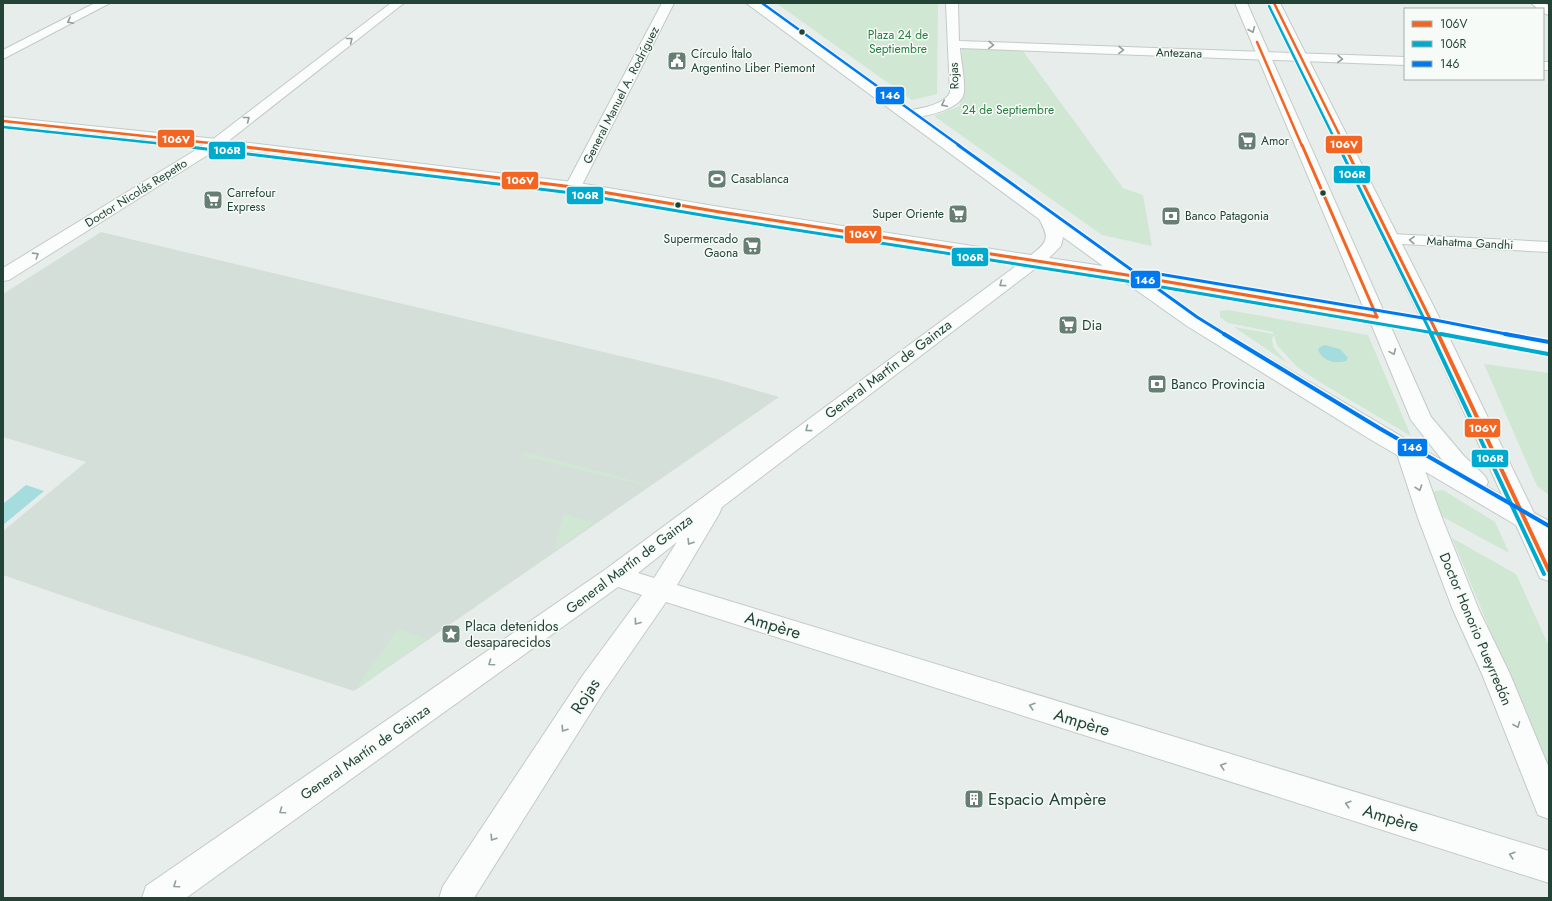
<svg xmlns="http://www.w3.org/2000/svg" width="1552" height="901" font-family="Jost,sans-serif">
  <rect width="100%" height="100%" fill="#e7edea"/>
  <path fill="#d5dfd9" d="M 101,232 L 717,379 L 779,397 L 354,691 L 107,611 L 3,575 L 3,531 L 86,462 L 3,437 L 3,294 Z"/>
  <g fill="#d0e7d4">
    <path d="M 776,3 L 938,3 L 937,94 L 912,100 Z"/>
    <path d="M 962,48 L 1023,51 L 1123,188 L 1143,195 L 1152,246 L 1102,235 L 934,116 L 960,106 Z"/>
    <path d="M 1228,310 L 1368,335 L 1411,436 L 1318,381 L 1297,367 L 1277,345 L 1274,335 L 1272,339 L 1273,347 L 1287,363 L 1234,327 L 1273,334 L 1273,332 L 1228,323 L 1220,317 L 1220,311 Z"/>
    <path d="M 1484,364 L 1549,373 L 1549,495 L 1537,486 Z"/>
    <path d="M 525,452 L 649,485 L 647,486 L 522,456 Z"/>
    <path d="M 1443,490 L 1495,522 L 1509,553 L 1441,516 L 1433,495 L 1435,491 Z"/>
    <path d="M 564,514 L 594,523 L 555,550 Z"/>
    <path d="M 1452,538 L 1516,574 L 1549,646 L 1549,773 Z"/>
    <path d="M 398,629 L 427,639 L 354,691 Z"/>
  </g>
  <g fill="#a5dcdd">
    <path d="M 1325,345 L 1340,349 L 1348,358 L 1346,361 C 1335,364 1323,361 1318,350 L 1320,347 Z"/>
    <path d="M 26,485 L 44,491 L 3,525 L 3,504 Z"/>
  </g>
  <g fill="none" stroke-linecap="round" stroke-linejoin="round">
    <g stroke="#c4cac7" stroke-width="2">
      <g id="street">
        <path d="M 95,3 L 110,3 L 3,59 L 3,50 Z"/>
        <path d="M 391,3 L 404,3 L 222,146 L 9,280 L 3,281 L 3,268 L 212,140 Z"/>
        <path d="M 662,3 L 674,3 L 581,187 L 579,190 L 567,190 L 565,187 Z"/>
        <path d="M 946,3 L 958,3 L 959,41 L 1405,57 L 1405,65 L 960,48 C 961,62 965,78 964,92 C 962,111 923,116 908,119 L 903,118 L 901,115 L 903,112 C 918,108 941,107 950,93 Z"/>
        <path d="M 1531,3 L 1544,3 L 1549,6 L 1549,15 L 1543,13 L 1543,9 L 1538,9 Z"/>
        <rect x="1543" y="62" width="6" height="8"/>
        <path d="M 1391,234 L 1549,242 L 1549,252 L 1385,243 L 1383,239 L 1385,235 Z"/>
        <path d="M 1034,256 L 1040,257 L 1043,261 L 1040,265 L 722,507 L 719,514 L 677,585 L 1549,851 L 1549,883 L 666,602 L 603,693 L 474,898 L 439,898 L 443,886 L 583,675 L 642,595 L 618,587 L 186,898 L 142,898 L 146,886 L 606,569 L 1028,257 ZM 677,542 L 654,578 L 638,573 Z"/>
        <path d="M 1407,443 L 1415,445 L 1418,451 L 1442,518 L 1479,610 L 1510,674 L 1549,768 L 1549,819 L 1538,815 L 1482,674 L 1453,610 L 1418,518 L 1396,451 L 1399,445 Z"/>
      </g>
    </g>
    <g stroke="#c2cbc7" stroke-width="2">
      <path id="secondary" d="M 746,3 L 759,3 L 1132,271 L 1364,309 L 1235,3 L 1247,3 L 1384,312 L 1421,318 L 1268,3 L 1280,3 L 1441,321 L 1549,342 L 1549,354 L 1448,335 L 1534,513 L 1549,521 L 1549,581 L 1540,578 L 1516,525 L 1368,438 L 1187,326 L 1122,280 L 720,217 L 573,192 L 217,147 L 3,125 L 3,117 L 217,139 L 573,182 L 720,207 L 1031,255 C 1048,242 1050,238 1039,219 ZM 1063,237 L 1103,266 L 1049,258 L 1061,246 ZM 1153,285 L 1370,321 L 1411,420 L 1443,461 L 1201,318 ZM 1390,325 L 1427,331 L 1502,495 L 1486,486 L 1488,482 L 1485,476 L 1464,456 L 1431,417 Z"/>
    </g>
    <use href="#street" fill="#fbfcfc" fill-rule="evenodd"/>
    <use href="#secondary" fill="#fbfcfc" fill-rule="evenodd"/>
    <g stroke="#f6fbf8" stroke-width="4.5">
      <g id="bus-1-far2">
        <path d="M 1274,3 L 1345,146"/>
        <path d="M 1257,42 L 1302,146"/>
        <path d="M 3,121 L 238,146"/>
      </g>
    </g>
    <g stroke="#f6fbf8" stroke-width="5.5">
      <g id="bus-1-far1">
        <path d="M 230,145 L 573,187 L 720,212 L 1127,275 L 1377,317"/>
        <path d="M 1302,145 L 1377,317"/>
        <path d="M 1344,145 L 1438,335"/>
      </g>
    </g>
    <g stroke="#f6fbf8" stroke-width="7">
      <path id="bus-1" d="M 1438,334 L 1549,571"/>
    </g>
    <g stroke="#f6fbf8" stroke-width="4.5">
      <g id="bus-2-far2">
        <path d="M 1269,6 L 1338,146"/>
        <path d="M 3,127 L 183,146"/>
      </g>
    </g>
    <g stroke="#f6fbf8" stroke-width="5.5">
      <g id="bus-2-far1">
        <path d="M 173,145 L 572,193 L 719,218 L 1126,281 L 1446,335"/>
        <path d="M 1338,145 L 1432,335"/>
      </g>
    </g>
    <g stroke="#f6fbf8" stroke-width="7">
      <g id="bus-2">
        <path d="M 1431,334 L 1544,574"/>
        <path d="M 1441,334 L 1548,354"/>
      </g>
    </g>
    <g stroke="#f6fbf8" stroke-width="4.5">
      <path id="bus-3-far2" d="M 762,3 L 960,146"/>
    </g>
    <g stroke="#f6fbf8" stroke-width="5.5">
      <g id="bus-3-far1">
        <path d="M 958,145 L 1197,317 L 1226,335"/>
        <path d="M 1141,271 L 1435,320 L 1511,335"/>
      </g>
    </g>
    <g stroke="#f6fbf8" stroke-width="7">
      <g id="bus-3">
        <path d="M 1224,334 L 1379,428 L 1549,526"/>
        <path d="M 1505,334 L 1549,342"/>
      </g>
    </g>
    <use href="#bus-1-far2" stroke="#f26522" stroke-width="2.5"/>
    <use href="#bus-1-far1" stroke="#f26522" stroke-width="3"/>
    <use href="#bus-1" stroke="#f26522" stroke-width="4"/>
    <use href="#bus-2-far2" stroke="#00a9ce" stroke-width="2.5"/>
    <use href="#bus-2-far1" stroke="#00a9ce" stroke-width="3"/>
    <use href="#bus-2" stroke="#00a9ce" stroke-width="4"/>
    <use href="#bus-3-far2" stroke="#0079ef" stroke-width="2.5"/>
    <use href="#bus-3-far1" stroke="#0079ef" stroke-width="3"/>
    <use href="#bus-3" stroke="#0079ef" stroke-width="4"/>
  </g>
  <defs><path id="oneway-chevron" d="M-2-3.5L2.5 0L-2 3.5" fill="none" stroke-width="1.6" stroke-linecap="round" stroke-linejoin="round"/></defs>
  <g stroke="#8ea099">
    <use href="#oneway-chevron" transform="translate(70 21) rotate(153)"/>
    <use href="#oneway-chevron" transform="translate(1252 30) rotate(67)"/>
    <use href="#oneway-chevron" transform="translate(350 40) rotate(-38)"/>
    <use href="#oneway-chevron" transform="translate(991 45) rotate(2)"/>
    <use href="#oneway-chevron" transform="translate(1121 50) rotate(2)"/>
    <use href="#oneway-chevron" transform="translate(1340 59) rotate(2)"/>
    <use href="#oneway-chevron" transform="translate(944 104) rotate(154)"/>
    <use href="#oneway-chevron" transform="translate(247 119) rotate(-38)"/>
    <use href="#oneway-chevron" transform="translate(1412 240) rotate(-177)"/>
    <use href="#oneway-chevron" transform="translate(36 255) rotate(-32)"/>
    <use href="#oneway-chevron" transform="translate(1002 284) rotate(144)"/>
    <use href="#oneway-chevron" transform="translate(1393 352) rotate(66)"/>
    <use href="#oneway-chevron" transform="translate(808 429) rotate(143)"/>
    <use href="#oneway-chevron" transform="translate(1419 488) rotate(71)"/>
    <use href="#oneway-chevron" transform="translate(690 542) rotate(122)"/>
    <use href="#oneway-chevron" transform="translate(637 622) rotate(126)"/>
    <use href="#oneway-chevron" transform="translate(491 663) rotate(145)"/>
    <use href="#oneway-chevron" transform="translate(1032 706) rotate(-163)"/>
    <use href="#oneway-chevron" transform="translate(1517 725) rotate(68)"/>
    <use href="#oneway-chevron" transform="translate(564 729) rotate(123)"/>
    <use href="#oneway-chevron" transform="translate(1223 766) rotate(-163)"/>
    <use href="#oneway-chevron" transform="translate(1348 804) rotate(-163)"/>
    <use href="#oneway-chevron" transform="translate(282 811) rotate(145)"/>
    <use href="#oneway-chevron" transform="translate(493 838) rotate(123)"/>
    <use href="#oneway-chevron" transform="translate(1512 855) rotate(-163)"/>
    <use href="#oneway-chevron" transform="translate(176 885) rotate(145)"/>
  </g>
  <defs>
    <g id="civic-square" transform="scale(1)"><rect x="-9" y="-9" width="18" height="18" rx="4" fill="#677e75" stroke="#f6fbf8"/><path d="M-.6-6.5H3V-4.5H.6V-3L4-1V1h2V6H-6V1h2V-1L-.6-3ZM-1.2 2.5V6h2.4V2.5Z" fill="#fff"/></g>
    <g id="supermarket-square" transform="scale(1)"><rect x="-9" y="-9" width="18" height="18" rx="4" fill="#677e75" stroke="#f6fbf8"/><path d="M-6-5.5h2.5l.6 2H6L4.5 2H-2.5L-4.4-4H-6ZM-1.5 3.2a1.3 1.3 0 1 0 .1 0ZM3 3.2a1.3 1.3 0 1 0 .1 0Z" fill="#fff"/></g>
    <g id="stadium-square" transform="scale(1)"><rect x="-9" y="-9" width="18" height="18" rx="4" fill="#677e75" stroke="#f6fbf8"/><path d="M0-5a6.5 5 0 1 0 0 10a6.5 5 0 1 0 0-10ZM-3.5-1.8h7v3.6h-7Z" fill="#fff"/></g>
    <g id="bank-square" transform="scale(1)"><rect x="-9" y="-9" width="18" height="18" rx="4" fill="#677e75" stroke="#f6fbf8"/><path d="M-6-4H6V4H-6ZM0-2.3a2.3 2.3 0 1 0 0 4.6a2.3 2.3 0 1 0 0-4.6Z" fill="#fff"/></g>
    <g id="sight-square" transform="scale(1)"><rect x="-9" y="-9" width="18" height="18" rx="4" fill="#677e75" stroke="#f6fbf8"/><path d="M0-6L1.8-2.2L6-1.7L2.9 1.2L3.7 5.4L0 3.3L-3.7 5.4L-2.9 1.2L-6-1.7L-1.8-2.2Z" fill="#fff"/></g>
    <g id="building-square" transform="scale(1)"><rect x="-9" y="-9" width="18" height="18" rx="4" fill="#677e75" stroke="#f6fbf8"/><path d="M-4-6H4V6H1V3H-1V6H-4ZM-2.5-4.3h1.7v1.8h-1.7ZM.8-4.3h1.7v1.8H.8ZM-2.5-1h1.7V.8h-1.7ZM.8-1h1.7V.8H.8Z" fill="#fff"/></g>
  </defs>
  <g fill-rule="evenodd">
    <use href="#civic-square" x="677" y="61"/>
    <use href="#supermarket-square" x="1247" y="141"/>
    <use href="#stadium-square" x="717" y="179"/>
    <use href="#supermarket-square" x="213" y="200"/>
    <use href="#supermarket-square" x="958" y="214"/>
    <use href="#bank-square" x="1171" y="216"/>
    <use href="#supermarket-square" x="752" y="246"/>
    <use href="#supermarket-square" x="1068" y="325"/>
    <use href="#bank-square" x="1157" y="384"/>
    <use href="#sight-square" x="451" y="634"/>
    <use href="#building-square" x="974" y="799"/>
  </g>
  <g fill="#224336" stroke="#f6fbf8" stroke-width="1.5">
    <circle cx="802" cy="32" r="3.5"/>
    <circle cx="1323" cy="193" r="3.5"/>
    <circle cx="678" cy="205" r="3.5"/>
  </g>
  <g text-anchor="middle" stroke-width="3" stroke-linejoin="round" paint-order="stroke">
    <g font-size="12" fill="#287e40" stroke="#f6fbf8">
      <text x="898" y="39">Plaza 24 de<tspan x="898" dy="14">Septiembre</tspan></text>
      <text x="1008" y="114">24 de Septiembre</text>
    </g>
    <g font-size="12" fill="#224336" stroke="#f6fbf8">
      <text transform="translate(1179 53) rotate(2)" y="4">Antezana</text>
      <text transform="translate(954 76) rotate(-92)" y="4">Rojas</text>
      <text transform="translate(621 95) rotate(-63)" y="4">General Manuel A. Rodríguez</text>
      <text transform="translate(136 193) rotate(-32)" y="4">Doctor Nicolás Repetto</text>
      <text transform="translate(1470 243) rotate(3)" y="4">Mahatma Gandhi</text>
    </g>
    <g font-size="12" fill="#224336" stroke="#f6fbf8" text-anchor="start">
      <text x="691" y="58">Círculo Ítalo<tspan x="691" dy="14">Argentino Liber Piemont</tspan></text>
      <text x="1261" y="145">Amor</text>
      <text x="731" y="183">Casablanca</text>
      <text x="227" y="197">Carrefour<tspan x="227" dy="14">Express</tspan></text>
      <text x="944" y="218" text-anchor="end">Super Oriente</text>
      <text x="1185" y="220">Banco Patagonia</text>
      <text x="738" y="243" text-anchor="end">Supermercado<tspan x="738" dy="14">Gaona</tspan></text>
    </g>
    <g font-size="14" fill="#224336" stroke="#f6fbf8" text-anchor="start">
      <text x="1082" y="330">Dia</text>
      <text x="1171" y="389">Banco Provincia</text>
      <text x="465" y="631">Placa detenidos<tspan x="465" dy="16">desaparecidos</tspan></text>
    </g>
    <g font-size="14" fill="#224336" stroke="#f6fbf8">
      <text transform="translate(888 369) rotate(-37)" y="5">General Martín de Gainza</text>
      <text transform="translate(629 564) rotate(-37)" y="5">General Martín de Gainza</text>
      <text transform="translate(1476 629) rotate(67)" y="5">Doctor Honorio Pueyrredón</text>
      <text transform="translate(365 752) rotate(-35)" y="5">General Martín de Gainza</text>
    </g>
    <g font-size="17" fill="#224336" stroke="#f6fbf8">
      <text transform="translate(773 625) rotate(17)" y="6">Ampère</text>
      <text transform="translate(585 696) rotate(-57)" y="6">Rojas</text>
      <text transform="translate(1082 722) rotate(17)" y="6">Ampère</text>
      <text transform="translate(1391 818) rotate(17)" y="6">Ampère</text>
    </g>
    <g font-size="17" fill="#224336" stroke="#f6fbf8" text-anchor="start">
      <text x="988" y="805">Espacio Ampère</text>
    </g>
  </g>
  <g stroke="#f6fbf8" stroke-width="1.5">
    <rect x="875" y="86" width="30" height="19" rx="4" fill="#0079ef"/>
    <rect x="157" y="129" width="38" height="19" rx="4" fill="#f26522"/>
    <rect x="1325" y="135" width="38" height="19" rx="4" fill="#f26522"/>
    <rect x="208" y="141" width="38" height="19" rx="4" fill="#00a9ce"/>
    <rect x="1333" y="165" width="38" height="19" rx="4" fill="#00a9ce"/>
    <rect x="501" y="171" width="38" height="19" rx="4" fill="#f26522"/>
    <rect x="566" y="186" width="38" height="19" rx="4" fill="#00a9ce"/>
    <rect x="844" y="225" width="38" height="19" rx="4" fill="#f26522"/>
    <rect x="951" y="247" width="38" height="20" rx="4" fill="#00a9ce"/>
    <rect x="1130" y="270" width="31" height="19" rx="4" fill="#0079ef"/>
    <rect x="1464" y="418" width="37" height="20" rx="4" fill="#f26522"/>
    <rect x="1397" y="438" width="31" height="19" rx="4" fill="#0079ef"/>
    <rect x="1471" y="449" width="38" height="19" rx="4" fill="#00a9ce"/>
  </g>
  <g font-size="11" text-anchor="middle" font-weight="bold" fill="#fff">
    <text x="890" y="99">146</text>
    <text x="176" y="143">106V</text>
    <text x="1344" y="148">106V</text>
    <text x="227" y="154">106R</text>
    <text x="1352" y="178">106R</text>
    <text x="520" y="184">106V</text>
    <text x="585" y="199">106R</text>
    <text x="863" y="238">106V</text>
    <text x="970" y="261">106R</text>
    <text x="1145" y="284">146</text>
    <text x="1483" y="432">106V</text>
    <text x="1412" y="451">146</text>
    <text x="1490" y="462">106R</text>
  </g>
  <rect width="1552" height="901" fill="none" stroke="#224336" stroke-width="8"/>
  <rect x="1404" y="8" width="140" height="72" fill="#f6fbf8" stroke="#a1b1aa"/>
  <rect x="1412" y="21" width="20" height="6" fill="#f26522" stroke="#a1b1aa"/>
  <text x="1440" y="28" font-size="12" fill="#224336">106V</text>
  <rect x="1412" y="41" width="20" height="6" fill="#00a9ce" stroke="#a1b1aa"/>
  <text x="1440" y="48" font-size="12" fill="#224336">106R</text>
  <rect x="1412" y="61" width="20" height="6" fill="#0079ef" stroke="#a1b1aa"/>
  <text x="1440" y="68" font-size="12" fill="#224336">146</text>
</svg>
